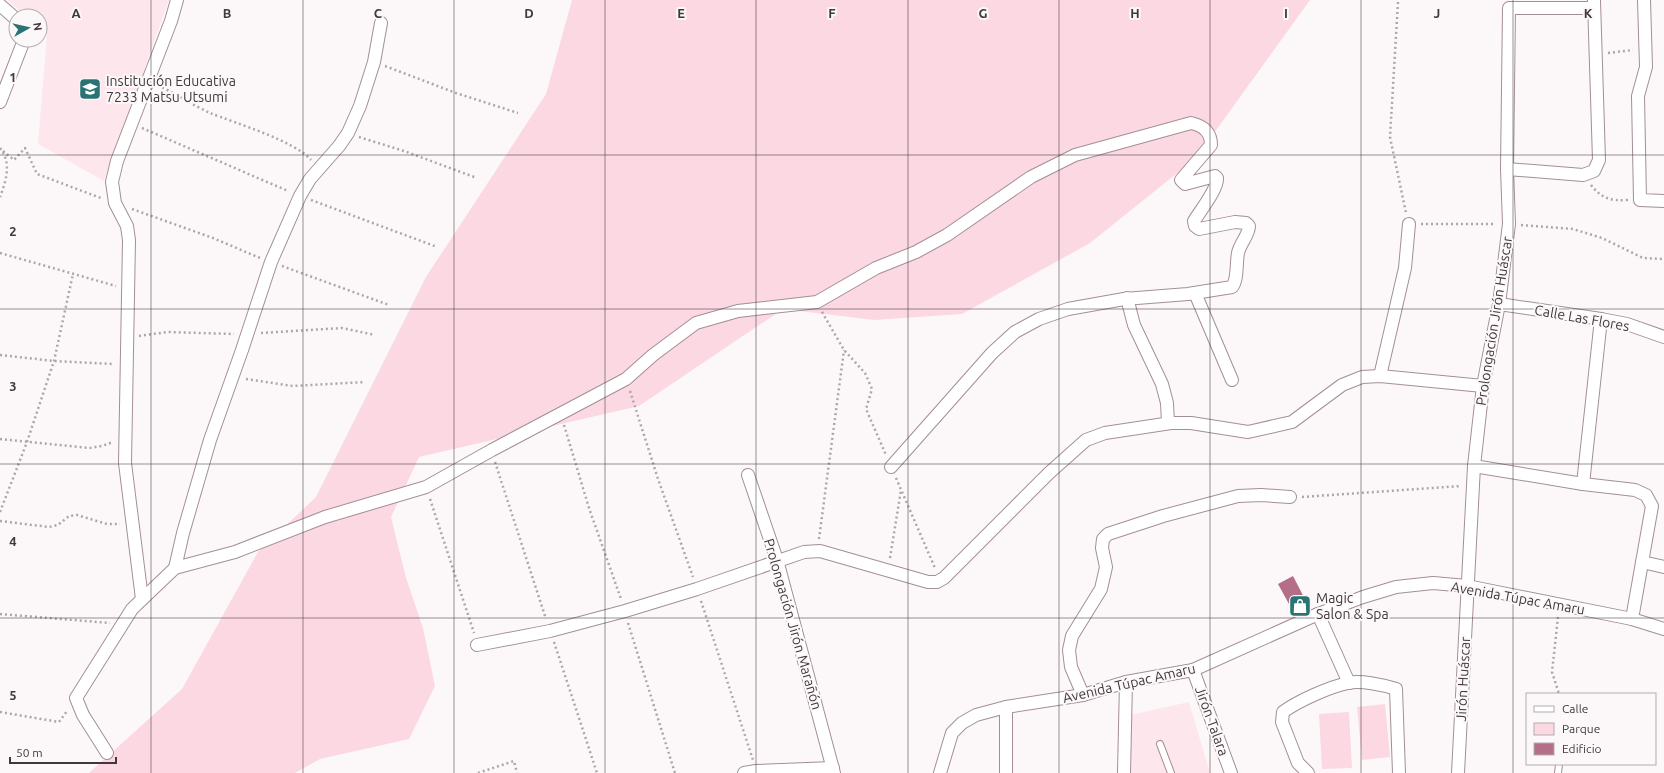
<svg xmlns="http://www.w3.org/2000/svg" width="1664" height="773" font-family="Ubuntu,sans-serif">
  <rect width="100%" height="100%" fill="#fcf8f9"/>
  <g fill="#fee6ed">
    <path d="M 7,0 L 169,0 L 104,181 L 38,144 L 47,34 L 40,28 L 40,16 L 26,16 Z"/>
    <path d="M 1189,702 L 1210,773 L 1130,773 L 1130,715 Z"/>
  </g>
  <g fill="#fbd8e2">
    <path d="M 572,0 L 1310,0 L 1196,158 L 1090,243 L 962,314 L 874,320 L 783,309 L 639,406 L 419,457 L 391,517 L 406,578 L 423,628 L 435,686 L 409,739 L 320,759 L 295,773 L 89,773 L 182,689 L 258,552 L 316,497 L 426,277 L 546,94 Z"/>
    <path d="M 1385,704 L 1390,757 L 1362,760 L 1357,707 Z"/>
    <path d="M 1349,712 L 1352,768 L 1322,769 L 1319,714 Z"/>
  </g>
  <path fill="#b56e87" d="M 1293,576 L 1309,607 L 1295,615 L 1278,584 Z"/>
  <g fill="none" stroke-linecap="round" stroke-linejoin="round">
    <g stroke="#a38f95" stroke-width="8">
      <g id="service">
        <path d="M 1160,744 L 1171,773"/>
        <path d="M 1558,773 L 1559,764"/>
      </g>
    </g>
    <g stroke="#a38f95" stroke-width="14">
      <g id="minor">
        <path d="M 1644,0 L 1646,67 L 1638,96 L 1640,200 L 1664,201"/>
        <path d="M 0,5 L 16,19"/>
        <path d="M 0,102 L 24,40"/>
        <path d="M 1507,169 L 1583,175 L 1594,171 L 1599,160 L 1594,1"/>
        <path d="M 1195,293 L 1232,380"/>
        <path d="M 1127,298 L 1134,325 L 1162,384 L 1167,403 L 1168,423"/>
        <path d="M 1499,304 L 1601,319 L 1627,324 L 1664,337"/>
        <path d="M 1380,376 L 1405,268 L 1409,224"/>
        <path d="M 1474,466 L 1583,484 L 1635,490 L 1646,495 L 1652,506 L 1632,619"/>
        <path d="M 748,475 L 777,560 L 834,773"/>
        <path d="M 1583,484 L 1601,319"/>
        <path d="M 1642,562 L 1664,567"/>
        <path d="M 175,568 L 183,533 L 210,440 L 242,350 L 271,262 L 300,196 L 310,179 L 339,146 L 348,133 L 360,106 L 374,62 L 381,23"/>
        <path d="M 142,599 L 125,463 L 129,240 L 127,226 L 115,203 L 112,182 L 117,161 L 171,21 L 177,0"/>
        <path d="M 1318,614 L 1349,683"/>
        <path d="M 477,645 L 550,631 L 625,611 L 697,589 L 804,552 L 820,551 L 928,582 L 937,582 L 944,578 L 1049,473 L 1086,440 L 1105,433 L 1171,423 L 1191,423 L 1248,432 L 1292,422 L 1342,385 L 1362,377 L 1380,376 L 1483,386"/>
        <path d="M 1193,670 L 1231,773"/>
        <path d="M 1083,695 L 1071,667 L 1069,650 L 1072,636 L 1101,589 L 1106,567 L 1102,548 L 1103,539 L 1108,534 L 1163,516 L 1238,496 L 1261,495 L 1290,497"/>
        <path d="M 1006,707 L 1006,773"/>
        <path d="M 107,753 L 83,715 L 76,698 L 132,609 L 175,568 L 235,552 L 325,517 L 426,487 L 492,450 L 626,379 L 653,355 L 696,323 L 738,311 L 817,302 L 876,268 L 916,252 L 947,235 L 1031,177 L 1075,155 L 1191,123 C 1204,126 1211,132 1211,145 L 1181,180 L 1185,184 L 1215,176 L 1217,178 C 1218,189 1200,211 1194,221 L 1195,226 L 1199,229 L 1235,222 L 1246,223 L 1249,226 C 1249,235 1240,243 1238,253 C 1236,263 1238,280 1232,287 L 1188,294 L 1124,299 L 1068,309 L 1039,319 L 1015,332 L 992,353 L 891,467"/>
        <path d="M 744,773 L 756,771 L 833,768"/>
        <path d="M 940,773 L 952,733 L 962,723 L 976,715 L 1006,707 L 1083,695 L 1126,682 L 1193,670 L 1318,614 L 1363,597 L 1396,587 L 1433,583 L 1467,586 L 1632,619 L 1664,629"/>
        <path d="M 1124,773 L 1126,682"/>
        <path d="M 1308,773 L 1298,763 L 1282,722 L 1283,712 C 1298,701 1329,687 1348,683 C 1360,680 1384,685 1396,689 L 1399,773"/>
        <path d="M 1458,773 L 1474,466 L 1483,386 L 1499,304 L 1509,224 L 1507,169 L 1509,8 L 1594,8"/>
      </g>
    </g>
    <g stroke="#aca6a8" stroke-width="2.5" stroke-dasharray="2 3" stroke-linecap="butt">
      <path d="M 1398,2 L 1390,137 L 1406,213"/>
      <path d="M 1608,53 L 1633,50"/>
      <path d="M 385,66 L 456,93 L 518,113"/>
      <path d="M 158,85 C 175,94 193,105 210,113 C 235,123 295,141 311,160"/>
      <path d="M 142,128 L 288,191"/>
      <path d="M 359,137 L 404,151 L 477,178"/>
      <path d="M 0,148 C 12,163 6,181 0,197"/>
      <path d="M 3,151 L 14,160 L 25,148 L 37,174 L 101,198"/>
      <path d="M 1591,185 C 1602,199 1611,201 1628,200"/>
      <path d="M 311,200 L 437,247"/>
      <path d="M 132,209 L 213,238 L 260,258"/>
      <path d="M 1421,224 L 1496,224"/>
      <path d="M 1521,225 L 1573,229 L 1602,238 L 1643,258 L 1664,259"/>
      <path d="M 0,253 L 116,286"/>
      <path d="M 282,266 L 389,305"/>
      <path d="M 822,312 L 844,350 L 865,373 L 872,389 L 866,409 L 886,455"/>
      <path d="M 261,333 L 342,328 L 375,335"/>
      <path d="M 139,336 L 167,332 L 234,334"/>
      <path d="M 0,355 L 54,361 L 114,364"/>
      <path d="M 246,379 L 293,386 L 365,382"/>
      <path d="M 630,391 L 658,479 L 693,577"/>
      <path d="M 564,425 L 589,508 L 621,599"/>
      <path d="M 0,439 L 89,448 L 102,446 L 113,442"/>
      <path d="M 495,462 L 546,619"/>
      <path d="M 896,478 L 935,568"/>
      <path d="M 1302,497 L 1461,486"/>
      <path d="M 430,499 L 474,633"/>
      <path d="M 0,512 L 27,442 L 54,361 L 73,274"/>
      <path d="M 0,521 L 49,527 L 58,525 L 69,516 L 77,515 L 107,524 L 120,524"/>
      <path d="M 819,539 L 844,350"/>
      <path d="M 890,558 L 901,490"/>
      <path d="M 701,601 L 753,760"/>
      <path d="M 0,614 L 110,623"/>
      <path d="M 1558,617 L 1552,672 L 1559,694"/>
      <path d="M 628,623 L 675,773"/>
      <path d="M 554,642 L 597,773"/>
      <path d="M 0,712 L 59,722 L 67,711"/>
      <path d="M 478,773 L 514,761 L 517,773"/>
    </g>
    <use href="#service" stroke="#fff" stroke-width="6"/>
    <use href="#minor" stroke="#fff" stroke-width="12"/>
  </g>
  <path fill="none" stroke="#41383b" stroke-width="1" stroke-opacity="0.55" d="M 151,0 L 151,773M 303,0 L 303,773M 454,0 L 454,773M 605,0 L 605,773M 756,0 L 756,773M 908,0 L 908,773M 1059,0 L 1059,773M 1210,0 L 1210,773M 1361,0 L 1361,773M 1513,0 L 1513,773M 0,155 L 1664,155M 0,309 L 1664,309M 0,464 L 1664,464M 0,618 L 1664,618"/>
  <defs>
    <g id="school-square" transform="scale(1.15)"><rect x="-9" y="-9" width="18" height="18" rx="4" fill="#297374" stroke="#fcf8f9"/><path d="M0-5L7-2L0 1L-7-2ZM-4 1L0 2.5L4 1V4Q0 6-4 4Z" fill="#fff"/></g>
    <g id="shop-square" transform="scale(1.15)"><rect x="-9" y="-9" width="18" height="18" rx="4" fill="#297374" stroke="#fcf8f9"/><path d="M-5-2.5h2.3a2.7 3.5 0 0 1 5.4 0H5L5.5 6h-11ZM-1.5-2.5h3a1.5 2.3 0 0 0-3 0Z" fill="#fff"/></g>
  </defs>
  <g fill-rule="evenodd">
    <use href="#school-square" x="90" y="89"/>
    <use href="#shop-square" x="1300" y="606"/>
  </g>
  <g text-anchor="middle" stroke-width="4" stroke-linejoin="round" paint-order="stroke">
    <g font-size="14" fill="#41383b" stroke="#fcf8f9" text-anchor="start">
      <text x="106" y="86">Institución Educativa<tspan x="106" dy="16">7233 Matsu Utsumi</tspan></text>
      <text x="1316" y="603">Magic<tspan x="1316" dy="16">Salon &amp; Spa</tspan></text>
    </g>
    <g font-size="14" fill="#41383b" stroke="#fcf8f9">
      <text transform="translate(1582 318) rotate(10)" y="5">Calle Las Flores</text>
      <text transform="translate(1494 321) rotate(-81)" y="5">Prolongación Jirón Huáscar</text>
      <text transform="translate(1518 598) rotate(10)" y="5">Avenida Túpac Amaru</text>
      <text transform="translate(793 624) rotate(74)" y="5">Prolongación Jirón Marañón</text>
      <text transform="translate(1463 679) rotate(-87)" y="5">Jirón Huáscar</text>
      <text transform="translate(1129 683) rotate(-13)" y="5">Avenida Túpac Amaru</text>
      <text transform="translate(1212 721) rotate(70)" y="5">Jirón Talara</text>
    </g>
  </g>
  <g font-size="13" text-anchor="middle" font-weight="bold" fill="#41383b" stroke="#fcf8f9" stroke-width="4" stroke-linejoin="round" paint-order="stroke">
    <text x="76" y="18">A</text>
    <text x="227" y="18">B</text>
    <text x="378" y="18">C</text>
    <text x="529" y="18">D</text>
    <text x="681" y="18">E</text>
    <text x="832" y="18">F</text>
    <text x="983" y="18">G</text>
    <text x="1135" y="18">H</text>
    <text x="1286" y="18">I</text>
    <text x="1437" y="18">J</text>
    <text x="1588" y="18">K</text>
    <text x="13" y="82">1</text>
    <text x="13" y="236">2</text>
    <text x="13" y="391">3</text>
    <text x="13" y="546">4</text>
    <text x="13" y="700">5</text>
  </g>
  <rect x="1526" y="693" width="130" height="72" fill="#fcf8f9" stroke="#b1abad"/>
  <rect x="1534" y="706" width="20" height="6" fill="#ffffff" stroke="#b1abad"/>
  <text x="1562" y="713" font-size="12" fill="#41383b">Calle</text>
  <rect x="1534" y="723" width="20" height="12" fill="#fbd8e2" stroke="#b1abad"/>
  <text x="1562" y="733" font-size="12" fill="#41383b">Parque</text>
  <rect x="1534" y="743" width="20" height="12" fill="#b56e87" stroke="#b1abad"/>
  <text x="1562" y="753" font-size="12" fill="#41383b">Edificio</text>
  <g transform="translate(28 28) rotate(82)"><circle r="19" fill="#fcf8f9" stroke="#b1abad"/>
  <path d="M0-3L7 15L0 10L-7 15Z" fill="#297374"/>
  <text y="-6" font-size="11" font-weight="bold" text-anchor="middle" fill="#41383b">N</text>
  </g>
  <path d="M10 757v6h106v-6" fill="none" stroke="#41383b" stroke-width="2"/>
  <text x="16" y="757" font-size="12" fill="#41383b" stroke="#fcf8f9" stroke-width="3" paint-order="stroke">50 m</text>
</svg>
